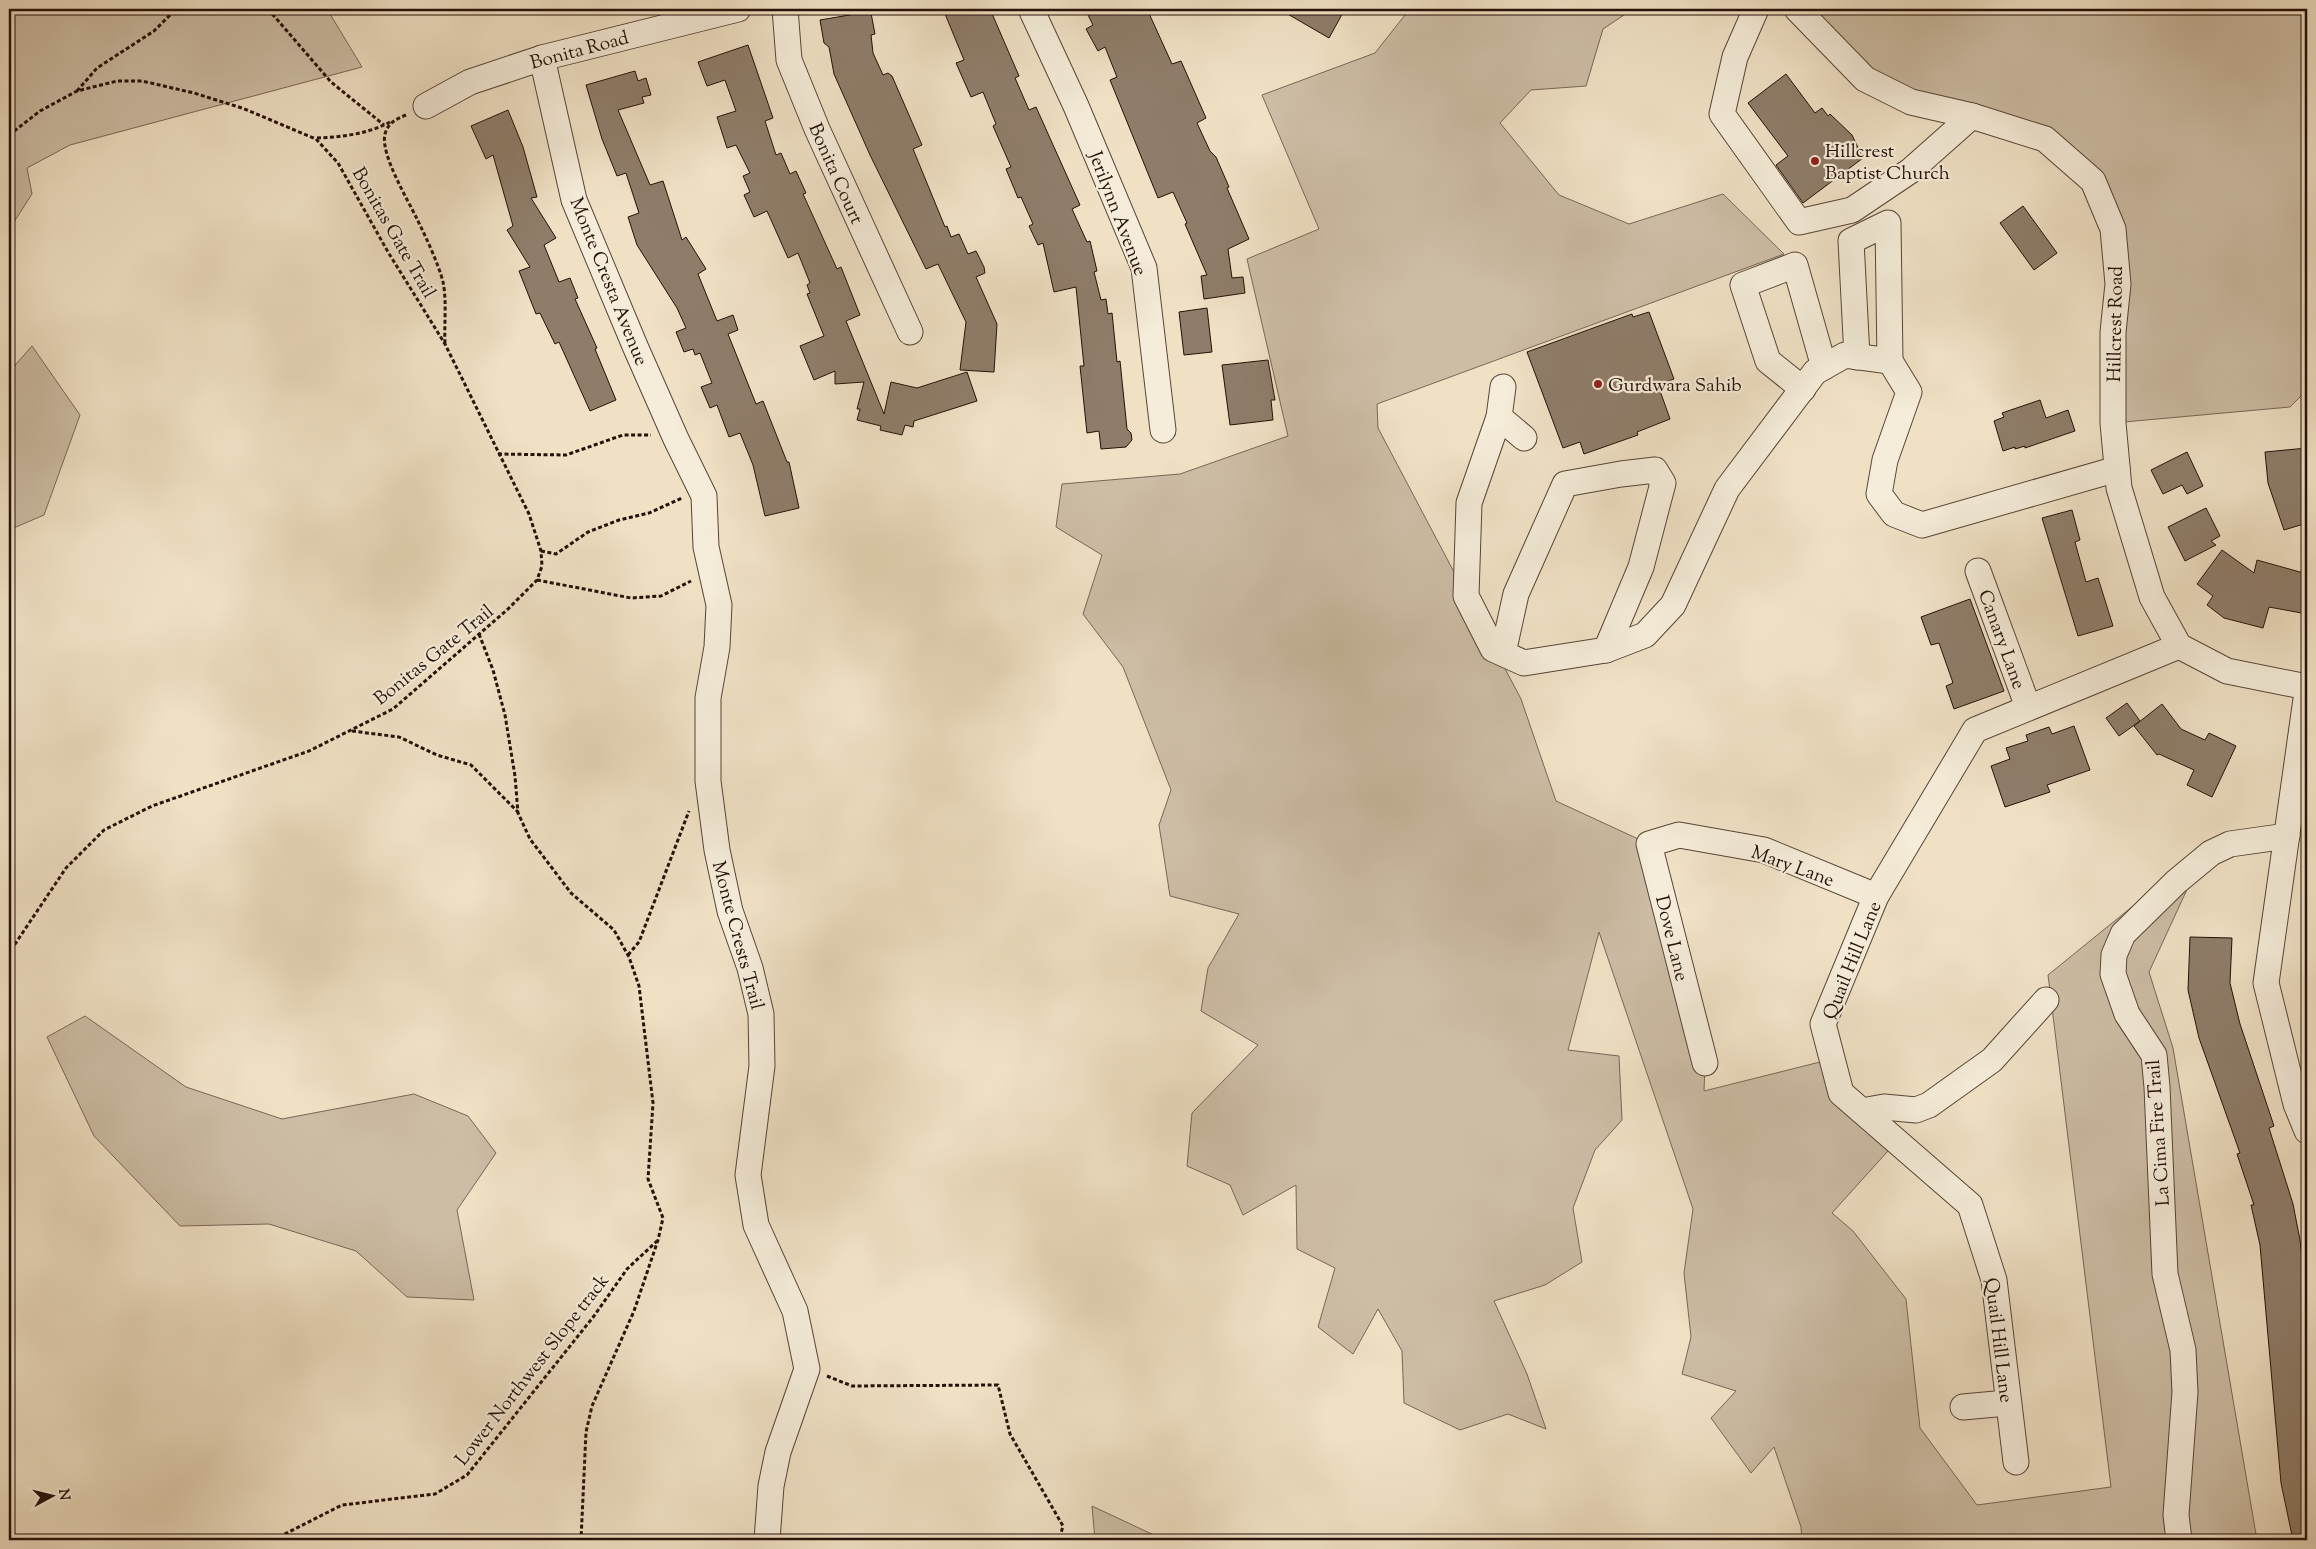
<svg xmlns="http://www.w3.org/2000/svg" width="2316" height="1549" font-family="'Sorts Mill Goudy',serif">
  <rect width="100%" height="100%" fill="#f0e1c5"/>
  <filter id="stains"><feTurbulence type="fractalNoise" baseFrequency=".004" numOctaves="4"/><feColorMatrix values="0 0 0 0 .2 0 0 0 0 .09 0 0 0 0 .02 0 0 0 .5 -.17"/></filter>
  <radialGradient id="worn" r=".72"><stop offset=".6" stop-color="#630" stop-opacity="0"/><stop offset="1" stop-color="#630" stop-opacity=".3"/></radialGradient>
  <g fill="#cdbda5" stroke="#796656">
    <path d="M 9,9 L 327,9 L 362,67 L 70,145 L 27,168 L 32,194 L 12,225 L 9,226 Z"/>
    <path d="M 1405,9 L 1633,9 L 1603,29 L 1586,86 L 1531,90 L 1500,123 L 1559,195 L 1629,224 L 1723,194 L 1784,254 L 1377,404 L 1378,428 L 1521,699 L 1556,801 L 1649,844 L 1705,1063 L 1704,1091 L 1832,1059 L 1841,1093 L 1897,1141 L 1832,1213 L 1853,1231 L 1906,1299 L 1920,1428 L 1977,1505 L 2111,1487 L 2048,975 L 2207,846 L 2149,972 L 2173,1048 L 2257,1540 L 1802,1540 L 1801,1527 L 1774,1447 L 1751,1473 L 1711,1418 L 1736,1391 L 1682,1374 L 1691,1337 L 1684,1273 L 1693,1209 L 1599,932 L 1568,1050 L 1619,1056 L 1622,1120 L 1595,1150 L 1573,1208 L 1582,1262 L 1545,1285 L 1494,1301 L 1527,1374 L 1546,1429 L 1508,1414 L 1460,1430 L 1404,1403 L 1402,1351 L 1378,1309 L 1353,1354 L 1318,1327 L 1335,1268 L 1297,1249 L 1296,1185 L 1243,1215 L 1230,1185 L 1187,1166 L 1192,1113 L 1258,1045 L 1201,1011 L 1208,968 L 1239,914 L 1170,896 L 1159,825 L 1171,790 L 1123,667 L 1083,614 L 1102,555 L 1056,527 L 1062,484 L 1180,474 L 1288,436 L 1247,259 L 1319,229 L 1262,95 L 1375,53 L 1405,15 Z"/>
    <path d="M 1797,9 L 2307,9 L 2307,390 L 2290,407 L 2113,423 L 2118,284 L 2093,181 L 2044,139 L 1911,102 Z"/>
    <path d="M 32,346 L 80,415 L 44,515 L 9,530 L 9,372 Z"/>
    <path d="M 85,1016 L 186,1087 L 282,1119 L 414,1094 L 468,1116 L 496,1153 L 457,1210 L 474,1300 L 407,1297 L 356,1251 L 269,1224 L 180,1226 L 94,1136 L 47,1037 Z"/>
    <path d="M 1092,1506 L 1156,1536 L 1161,1540 L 1095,1540 Z"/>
  </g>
  <g fill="#8f7d6a" stroke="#251008">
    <path d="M 943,9 L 990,9 L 1019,76 L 1015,78 L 1029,110 L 1036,107 L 1080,205 L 1072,209 L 1087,242 L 1090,241 L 1097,271 L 1094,272 L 1101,300 L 1106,299 L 1108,314 L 1112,313 L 1117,362 L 1120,361 L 1127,429 L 1131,433 L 1132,440 L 1126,447 L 1101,449 L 1099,431 L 1087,433 L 1080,366 L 1084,366 L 1076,287 L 1054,292 L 1043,243 L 1038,245 L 1029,226 L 1033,224 L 1021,197 L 1018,198 L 1006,169 L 1011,167 L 993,126 L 996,124 L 983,92 L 971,97 L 956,63 L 964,60 Z"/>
    <path d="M 1085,9 L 1147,9 L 1172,64 L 1181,61 L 1206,118 L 1197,123 L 1210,151 L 1216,157 L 1229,187 L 1227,188 L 1249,239 L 1228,249 L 1232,278 L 1243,277 L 1245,293 L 1204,299 L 1201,276 L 1207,275 L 1185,224 L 1187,223 L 1173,192 L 1158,198 L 1110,80 L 1117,77 L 1105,47 L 1098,51 L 1086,29 L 1093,25 Z"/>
    <path d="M 1279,9 L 1345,9 L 1329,38 Z"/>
    <path d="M 867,12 L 867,14 L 871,13 L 875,34 L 871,35 L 873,53 L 883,75 L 888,73 L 892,76 L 922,145 L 913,149 L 945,227 L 947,226 L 951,237 L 959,234 L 968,254 L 976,251 L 984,267 L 985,273 L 976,277 L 997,324 L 994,372 L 960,370 L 966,322 L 938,264 L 926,269 L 870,155 L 834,74 L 829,47 L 824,43 L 820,20 Z"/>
    <path d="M 748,45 L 773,118 L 765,121 L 776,155 L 781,153 L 790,174 L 796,171 L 806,193 L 803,194 L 837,269 L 841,267 L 860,315 L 846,321 L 884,414 L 891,382 L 917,388 L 967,372 L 977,401 L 914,421 L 913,427 L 905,425 L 902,435 L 880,430 L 881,426 L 857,420 L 860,409 L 857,409 L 864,382 L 835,384 L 835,371 L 814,380 L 800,346 L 824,336 L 807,294 L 810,293 L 807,285 L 810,283 L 798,253 L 788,258 L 767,211 L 754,217 L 744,195 L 750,192 L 743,176 L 750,173 L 736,145 L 727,148 L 717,117 L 736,111 L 725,80 L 707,86 L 698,62 Z"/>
    <path d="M 635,71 L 638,81 L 646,78 L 651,95 L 642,97 L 644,103 L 618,110 L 650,185 L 663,181 L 682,240 L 686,237 L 706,269 L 698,274 L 717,321 L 733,315 L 738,330 L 728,334 L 756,404 L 763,401 L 787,462 L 789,462 L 799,508 L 765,516 L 753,465 L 740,433 L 729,437 L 717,405 L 710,408 L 701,387 L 712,383 L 700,353 L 695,355 L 693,349 L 684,352 L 676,332 L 686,328 L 677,308 L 637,245 L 628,217 L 639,213 L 626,173 L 617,176 L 602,139 L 586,85 Z"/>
    <path d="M 1786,74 L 1815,113 L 1822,108 L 1828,116 L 1830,114 L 1852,135 L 1863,158 L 1803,203 L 1776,165 L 1788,156 L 1748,103 Z"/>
    <path d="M 508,110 L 523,147 L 537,197 L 531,198 L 556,238 L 544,245 L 559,282 L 570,278 L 578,298 L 575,299 L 597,348 L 595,349 L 616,400 L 590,411 L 559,342 L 555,344 L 540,313 L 536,314 L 519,271 L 530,267 L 507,230 L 513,226 L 493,155 L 486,159 L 471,126 Z"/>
    <path d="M 2023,206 L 2057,253 L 2034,270 L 2000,223 Z"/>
    <path d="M 1207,308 L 1212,352 L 1184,355 L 1179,312 Z"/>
    <path d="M 1649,312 L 1674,379 L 1658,385 L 1670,419 L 1637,432 L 1638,435 L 1584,454 L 1580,442 L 1563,448 L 1527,352 L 1632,314 L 1633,317 Z"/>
    <path d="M 1268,360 L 1275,400 L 1271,400 L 1273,420 L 1230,425 L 1222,365 Z"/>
    <path d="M 2040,400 L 2046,418 L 2068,410 L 2075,431 L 2025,448 L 2025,446 L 2015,449 L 2015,447 L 2003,451 L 1994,421 L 2004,417 L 2002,413 Z"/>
    <path d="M 2307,448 L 2307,523 L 2284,530 L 2268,483 L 2265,452 Z"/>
    <path d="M 2187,452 L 2203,486 L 2187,494 L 2182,485 L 2163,494 L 2151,470 Z"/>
    <path d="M 2206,508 L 2220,536 L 2211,541 L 2216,545 L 2185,561 L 2168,527 Z"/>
    <path d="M 2072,510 L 2080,540 L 2075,542 L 2086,582 L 2098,578 L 2113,626 L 2078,636 L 2042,518 Z"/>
    <path d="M 2222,550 L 2254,573 L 2257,560 L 2307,574 L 2307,614 L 2269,607 L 2263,628 L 2224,618 L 2207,605 L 2213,596 L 2197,584 Z"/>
    <path d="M 1970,599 L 2004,691 L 1954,709 L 1946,686 L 1953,683 L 1939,643 L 1931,645 L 1921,617 Z"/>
    <path d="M 2127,703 L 2140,721 L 2119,736 L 2106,718 Z"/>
    <path d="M 2162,704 L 2181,729 L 2205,740 L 2209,733 L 2236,746 L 2212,797 L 2187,785 L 2194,770 L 2159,754 L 2157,755 L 2134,726 Z"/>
    <path d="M 2074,726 L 2090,770 L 2047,785 L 2050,792 L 2005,807 L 1991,766 L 2010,759 L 2006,748 L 2028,741 L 2026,735 L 2049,727 L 2052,734 Z"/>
    <path d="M 2190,937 L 2232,938 L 2230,983 L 2240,1024 L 2274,1126 L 2269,1128 L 2293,1204 L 2300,1240 L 2306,1293 L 2303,1293 L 2307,1337 L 2307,1540 L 2293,1540 L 2281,1483 L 2260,1245 L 2251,1205 L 2254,1205 L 2237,1154 L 2240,1153 L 2199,1038 L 2188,990 Z"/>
  </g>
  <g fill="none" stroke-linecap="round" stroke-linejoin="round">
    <g stroke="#584437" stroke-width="27">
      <g id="minor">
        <path d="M 785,9 L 789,60 L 817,129 L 910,332"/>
        <path d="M 1031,9 L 1076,106 L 1144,268 L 1163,430"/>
        <path d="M 1756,9 L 1735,57 L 1722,114 L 1799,222 L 1852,210 L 1910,171 L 1972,116"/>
        <path d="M 1797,9 L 1865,79 L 1911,102 L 1972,116 L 2045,139 L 2093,181 L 2113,229 L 2118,284 L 2113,332 L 2113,423 L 2119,488 L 2152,597 L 2179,646 L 2227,671 L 2307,687"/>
        <path d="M 542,58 L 574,200 L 635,346 L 676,439 L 704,496 L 706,547 L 719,605 L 717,647 L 708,698 L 708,781 L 717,850 L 730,911 L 750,968 L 761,1014 L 762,1066 L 748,1175 L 756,1225 L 795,1311 L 807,1369 L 778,1452 L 771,1486 L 767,1540"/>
        <path d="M 426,106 L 470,82 L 542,58 L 738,9"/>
        <path d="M 1857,357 L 1851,241 L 1888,223 L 1890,361"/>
        <path d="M 1803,389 L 1768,361 L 1743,285 L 1795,265 L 1824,367"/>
        <path d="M 1499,417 L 1503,387"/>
        <path d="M 1524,438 L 1499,417 L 1469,503 L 1466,596 L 1493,649 L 1524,663 L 1606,650 L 1645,635 L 1673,605 L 1727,489 L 1815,372 L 1845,355 L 1890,361 L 1909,392 L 1885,460 L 1879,494 L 1894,514 L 1922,525 L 2117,469"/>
        <path d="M 1978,571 L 2028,707"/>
        <path d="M 1503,653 L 1516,594 L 1565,484 L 1621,474 L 1655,470 L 1663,483 L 1641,567 L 1606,650"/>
        <path d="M 2307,692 L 2266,983 L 2296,1104 L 2307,1131"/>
        <path d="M 1705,1063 L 1649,844 L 1679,835 L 1764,850 L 1876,896"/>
        <path d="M 1862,1111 L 1884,1107 L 1916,1110 L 1929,1105 L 1992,1060 L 2046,1000"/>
        <path d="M 1963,1407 L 2007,1403"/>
        <path d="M 2016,1462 L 1994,1280 L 1970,1205 L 1841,1093 L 1823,1024 L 1876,896 L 1975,730 L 2179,646"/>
        <path d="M 2179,1540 L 2176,1515 L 2185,1392 L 2183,1350 L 2165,1274 L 2157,1087 L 2154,1055 L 2127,1014 L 2113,974 L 2114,955 L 2123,934 L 2176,882 L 2211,853 L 2230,844 L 2287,836"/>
      </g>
    </g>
    <g stroke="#251008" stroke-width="3" stroke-dasharray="4 2.5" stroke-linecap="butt">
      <path d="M 268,9 L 331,82 L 384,125"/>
      <path d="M 77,91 L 97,68 L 154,31 L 176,9"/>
      <path d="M 406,115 C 396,119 388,123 385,134 C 380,154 408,200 417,219 C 425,235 439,265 443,282 C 447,301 444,324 445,343"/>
      <path d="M 9,135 L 40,111 L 77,91 L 117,81 L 142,81 L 194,93 L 242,108 L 316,139 L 338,163 L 388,252 L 445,344 L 529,514 L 541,551 L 542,566 L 537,580 L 508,609 L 393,709 L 309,751 L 152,806 L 104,830 L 66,868 L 9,953"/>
      <path d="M 317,138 C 342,137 368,134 390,122"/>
      <path d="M 498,454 L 566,455 L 623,435 L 651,435"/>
      <path d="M 541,551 L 556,554 L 588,532 L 619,520 L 649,513 L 682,498"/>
      <path d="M 537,580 L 631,598 L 661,596 L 691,581"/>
      <path d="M 479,634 L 493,670 L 505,715 L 515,776 L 518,813 L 530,839 L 571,893 L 614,930 L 629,957 L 639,986 L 653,1103 L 648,1179 L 663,1218 L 658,1240 L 634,1311 L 592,1406 L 586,1432 L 581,1540"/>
      <path d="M 352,731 L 399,737 L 437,755 L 471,765 L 518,812"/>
      <path d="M 628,955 L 639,942 L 689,811"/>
      <path d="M 827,1376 L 852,1386 L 998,1385 L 1010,1434 L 1063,1526 L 1059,1540"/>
      <path d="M 273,1540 L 342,1505 L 435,1494 L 467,1475 L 594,1316 L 627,1269 L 657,1241"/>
    </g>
    <use href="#minor" stroke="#f5ecd9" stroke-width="25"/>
  </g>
  <g fill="#8f2418" stroke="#f5ecd9" stroke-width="2">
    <circle cx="1815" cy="161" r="5"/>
    <circle cx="1598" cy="384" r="5"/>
  </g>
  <g text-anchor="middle" stroke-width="4.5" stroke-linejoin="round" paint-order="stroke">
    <g font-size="19" fill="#251008" stroke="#f5ecd9">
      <text transform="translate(579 49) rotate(-15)" y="7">Bonita Road</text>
      <text transform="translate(837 173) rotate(66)" y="7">Bonita Court</text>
      <text transform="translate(1119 213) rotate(69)" y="7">Jerilynn Avenue</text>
      <text transform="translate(395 232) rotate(60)" y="7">Bonitas Gate Trail</text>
      <text transform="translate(610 281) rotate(68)" y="7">Monte Cresta Avenue</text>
      <text transform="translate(2114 324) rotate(-89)" y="7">Hillcrest Road</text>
      <text transform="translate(2003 639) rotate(70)" y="7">Canary Lane</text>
      <text transform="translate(433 654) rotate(-39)" y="7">Bonitas Gate Trail</text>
      <text transform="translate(1793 865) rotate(20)" y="7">Mary Lane</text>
      <text transform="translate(739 935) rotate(75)" y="7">Monte Crests Trail</text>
      <text transform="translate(1673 938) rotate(76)" y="7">Dove Lane</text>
      <text transform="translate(1851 960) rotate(-68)" y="7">Quail Hill Lane</text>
      <text transform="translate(2157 1133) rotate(-94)" y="7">La Cima Fire Trail</text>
      <text transform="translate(2000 1340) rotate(83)" y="7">Quail Hill Lane</text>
      <text transform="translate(531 1369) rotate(-52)" y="7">Lower Northwest Slope track</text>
    </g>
    <g font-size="19" fill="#251008" stroke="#f5ecd9" text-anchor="start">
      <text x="1825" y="157">Hillcrest<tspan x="1825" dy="22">Baptist Church</tspan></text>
      <text x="1608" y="391">Gurdwara Sahib</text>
    </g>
  </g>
  <rect width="2316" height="1549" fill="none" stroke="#f0e1c5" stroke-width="30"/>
  <rect x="10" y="10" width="2296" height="1529" fill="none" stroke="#251008" stroke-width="2.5"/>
  <rect x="15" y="15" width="2286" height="1519" fill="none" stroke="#251008"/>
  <g transform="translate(52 1496) rotate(83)" stroke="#f5ecd9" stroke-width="4" paint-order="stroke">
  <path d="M0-4L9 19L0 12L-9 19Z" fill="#251008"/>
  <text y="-8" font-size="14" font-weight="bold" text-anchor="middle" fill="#251008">N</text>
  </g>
  <rect width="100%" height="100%" filter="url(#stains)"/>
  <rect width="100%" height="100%" fill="url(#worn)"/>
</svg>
